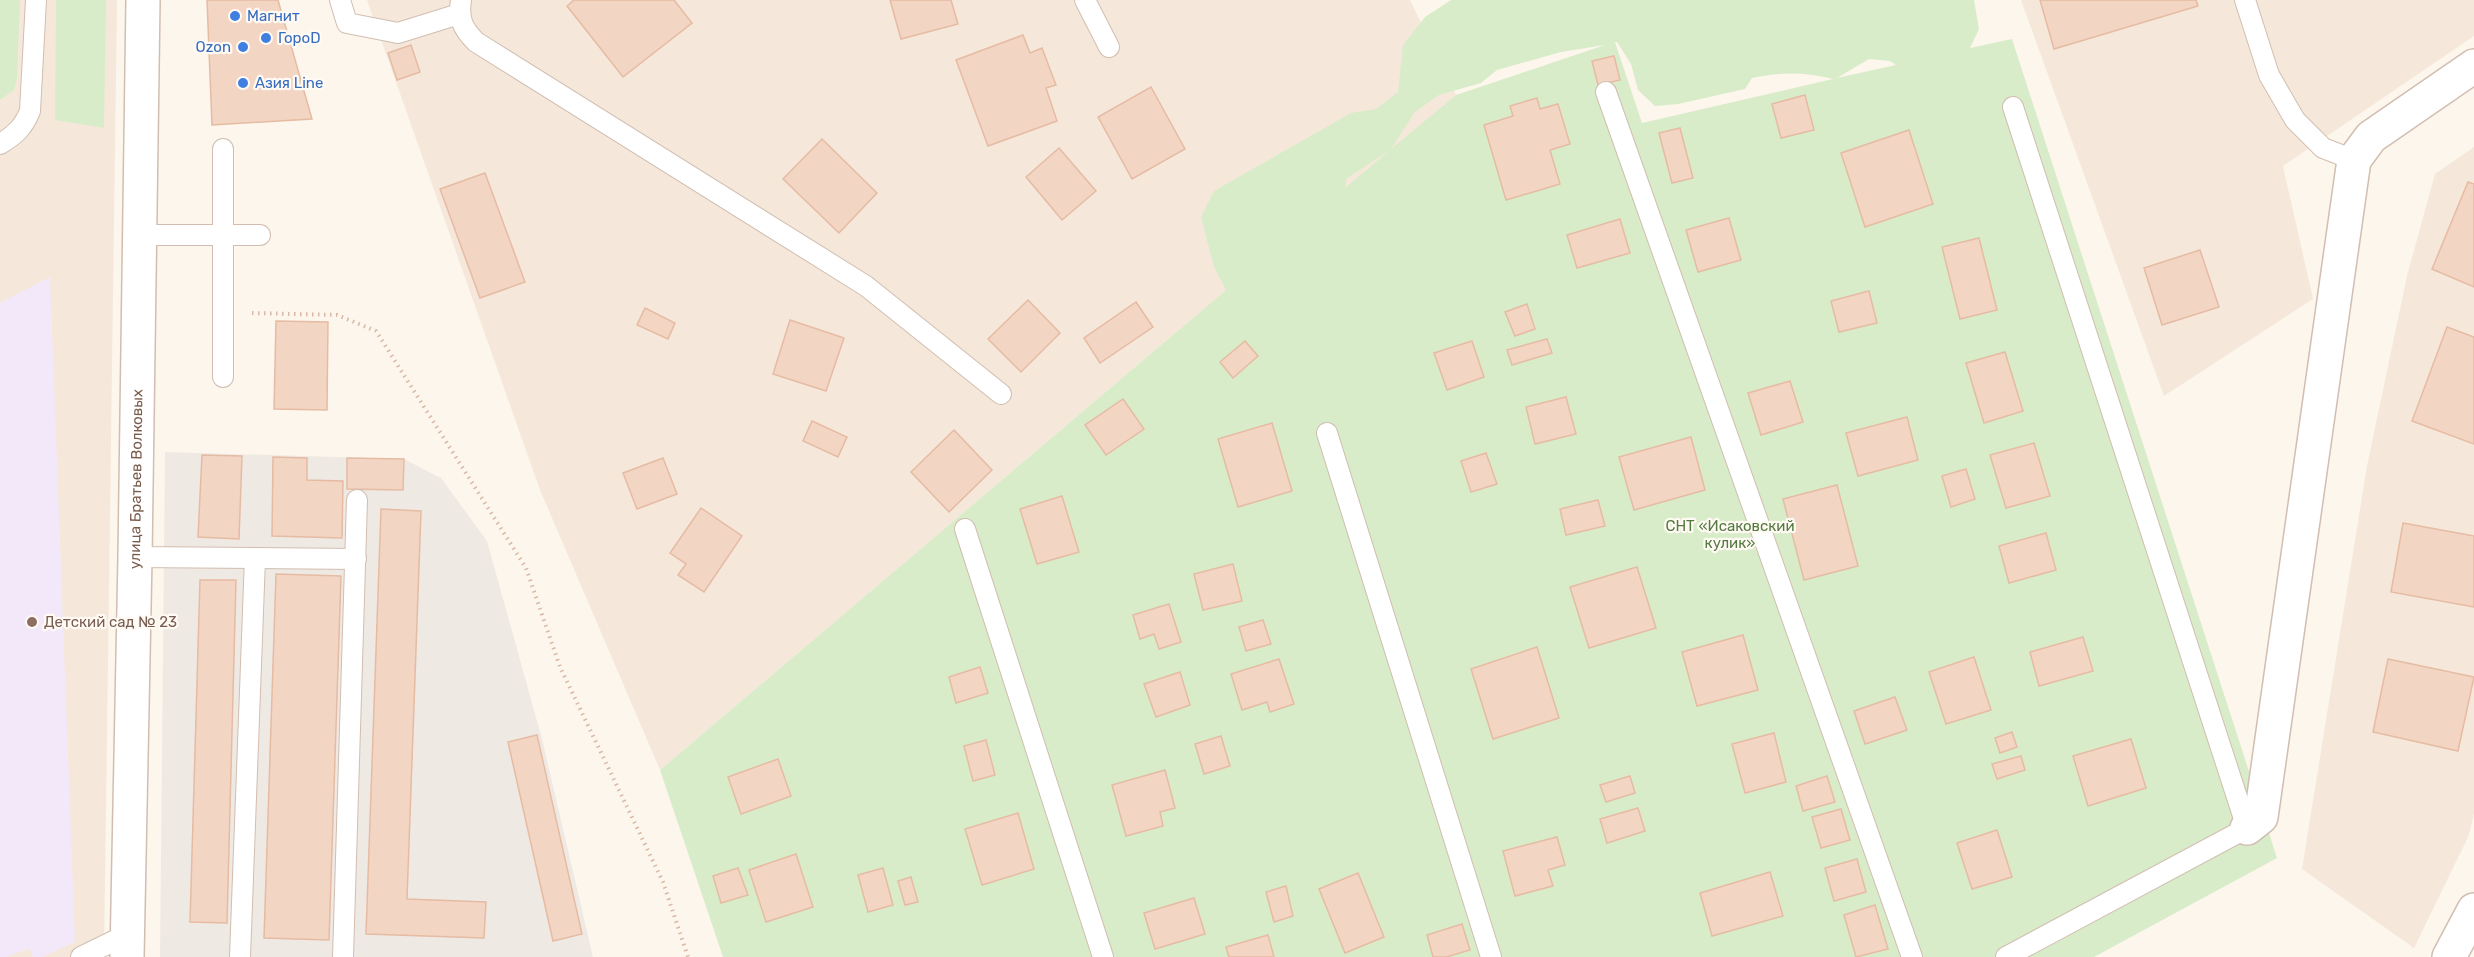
<svg xmlns="http://www.w3.org/2000/svg" width="2474" height="957" font-family="Rubik,sans-serif">
  <rect width="100%" height="100%" fill="#fdf6ec"/>
  <g fill="#f5e8da">
    <path d="M 0,0 L 117,0 L 104,957 L 0,957 Z"/>
    <path d="M 367,0 L 1410,0 L 1456,95 L 660,770 L 540,490 Z"/>
    <path d="M 2021,0 L 2474,0 L 2474,36 L 2283,166 L 2313,299 L 2164,396 Z"/>
    <path d="M 2474,147 L 2474,813 L 2469,835 L 2414,948 L 2302,869 L 2367,466 L 2407,276 L 2435,174 Z"/>
  </g>
  <path fill="#efe9e4" d="M 165,452 L 404,459 L 441,478 L 487,541 L 542,739 L 593,957 L 160,957 Z"/>
  <path fill="#f3e8fa" d="M 50,277 L 75,942 L 42,957 L 33,957 L 29,948 L 7,957 L 0,957 L 0,303 Z"/>
  <g fill="#d8ecc9" fill-rule="evenodd">
    <path d="M 0,0 L 20,0 L 17,78 L 14,90 L 0,100 Z"/>
    <path d="M 56,0 L 106,0 L 104,128 L 55,120 Z"/>
    <path d="M 1451,0 L 1974,0 L 1979,29 L 1970,48 L 2012,39 L 2277,858 L 2094,957 L 723,957 L 660,770 L 1226,290 L 1214,267 L 1201,217 L 1214,191 L 1351,113 L 1376,109 L 1398,92 L 1403,45 L 1425,17 ZM 1615,42 L 1617,42 L 1631,64 L 1638,90 L 1655,106 L 1678,104 L 1745,89 L 1752,78 C 1782,72 1802,72 1833,79 L 1642,123 ZM 1605,45 L 1456,95 L 1391,149 L 1415,112 L 1439,95 L 1481,83 L 1497,70 L 1561,52 ZM 1869,59 L 1890,61 L 1896,65 L 1837,78 ZM 1390,150 L 1345,188 L 1346,179 Z"/>
  </g>
  <g fill="#f3d5c3" stroke="#e6bba3" stroke-width="1.5">
    <path d="M 207,0 L 278,0 L 312,119 L 212,125 Z"/>
    <path d="M 574,0 L 674,0 L 692,23 L 623,77 L 567,6 Z"/>
    <path d="M 890,0 L 951,0 L 958,24 L 901,39 Z"/>
    <path d="M 2040,0 L 2196,0 L 2198,6 L 2054,49 Z"/>
    <path d="M 1023,35 L 1030,53 L 1042,48 L 1056,85 L 1046,88 L 1057,121 L 988,146 L 956,60 Z"/>
    <path d="M 411,45 L 420,72 L 397,80 L 388,53 Z"/>
    <path d="M 1614,56 L 1620,80 L 1598,85 L 1592,61 Z"/>
    <path d="M 1151,87 L 1185,149 L 1132,179 L 1098,117 Z"/>
    <path d="M 1805,95 L 1814,130 L 1781,138 L 1772,104 Z"/>
    <path d="M 1537,98 L 1540,109 L 1558,104 L 1570,144 L 1550,150 L 1560,184 L 1506,200 L 1484,125 L 1513,116 L 1510,106 Z"/>
    <path d="M 1680,128 L 1693,178 L 1672,183 L 1659,133 Z"/>
    <path d="M 1909,130 L 1933,204 L 1865,227 L 1841,153 Z"/>
    <path d="M 822,139 L 877,193 L 839,233 L 783,179 Z"/>
    <path d="M 1059,148 L 1096,191 L 1062,220 L 1026,177 Z"/>
    <path d="M 485,173 L 525,282 L 480,298 L 440,189 Z"/>
    <path d="M 2468,182 L 2474,184 L 2474,287 L 2432,269 Z"/>
    <path d="M 1729,218 L 1741,260 L 1698,272 L 1686,230 Z"/>
    <path d="M 1620,219 L 1630,253 L 1577,268 L 1567,235 Z"/>
    <path d="M 1979,238 L 1997,310 L 1960,319 L 1942,247 Z"/>
    <path d="M 2200,250 L 2219,307 L 2162,325 L 2144,268 Z"/>
    <path d="M 1869,291 L 1877,323 L 1839,332 L 1831,301 Z"/>
    <path d="M 1028,300 L 1060,333 L 1021,372 L 988,339 Z"/>
    <path d="M 1136,302 L 1153,327 L 1100,363 L 1084,338 Z"/>
    <path d="M 1527,304 L 1535,329 L 1515,336 L 1505,312 Z"/>
    <path d="M 645,308 L 675,323 L 668,339 L 637,325 Z"/>
    <path d="M 790,320 L 844,338 L 826,391 L 773,374 Z"/>
    <path d="M 276,321 L 328,322 L 327,410 L 274,409 Z"/>
    <path d="M 2447,327 L 2474,337 L 2474,444 L 2412,421 Z"/>
    <path d="M 1547,339 L 1552,353 L 1512,365 L 1507,350 Z"/>
    <path d="M 1245,341 L 1258,356 L 1233,378 L 1220,362 Z"/>
    <path d="M 1472,341 L 1484,377 L 1447,390 L 1434,353 Z"/>
    <path d="M 2005,352 L 2023,411 L 1984,423 L 1966,363 Z"/>
    <path d="M 1790,381 L 1803,422 L 1761,435 L 1748,393 Z"/>
    <path d="M 1566,397 L 1576,434 L 1535,444 L 1526,407 Z"/>
    <path d="M 1123,399 L 1144,429 L 1106,455 L 1085,425 Z"/>
    <path d="M 1907,417 L 1918,460 L 1858,476 L 1846,433 Z"/>
    <path d="M 812,421 L 847,437 L 838,457 L 803,441 Z"/>
    <path d="M 1272,423 L 1292,491 L 1238,507 L 1218,439 Z"/>
    <path d="M 954,430 L 992,470 L 949,512 L 911,472 Z"/>
    <path d="M 1691,437 L 1705,490 L 1634,510 L 1619,457 Z"/>
    <path d="M 2034,443 L 2050,496 L 2006,508 L 1990,455 Z"/>
    <path d="M 1486,453 L 1497,484 L 1471,492 L 1461,461 Z"/>
    <path d="M 202,455 L 242,456 L 239,539 L 198,537 Z"/>
    <path d="M 273,457 L 307,458 L 307,480 L 343,481 L 342,538 L 272,536 Z"/>
    <path d="M 347,458 L 404,459 L 403,490 L 347,489 Z"/>
    <path d="M 663,458 L 677,494 L 637,509 L 623,473 Z"/>
    <path d="M 1966,469 L 1975,499 L 1951,507 L 1942,476 Z"/>
    <path d="M 1837,485 L 1858,566 L 1804,580 L 1783,499 Z"/>
    <path d="M 1062,496 L 1079,552 L 1037,564 L 1020,509 Z"/>
    <path d="M 1598,500 L 1605,526 L 1566,535 L 1560,509 Z"/>
    <path d="M 701,508 L 742,536 L 704,592 L 678,575 L 686,564 L 670,553 Z"/>
    <path d="M 381,509 L 421,511 L 407,899 L 486,902 L 484,938 L 366,934 Z"/>
    <path d="M 2403,523 L 2474,536 L 2474,607 L 2391,592 Z"/>
    <path d="M 2046,533 L 2056,570 L 2009,583 L 1999,546 Z"/>
    <path d="M 1233,564 L 1242,601 L 1203,610 L 1194,574 Z"/>
    <path d="M 1637,567 L 1656,628 L 1589,648 L 1570,587 Z"/>
    <path d="M 276,574 L 341,576 L 329,940 L 264,938 Z"/>
    <path d="M 200,580 L 236,580 L 227,923 L 190,922 Z"/>
    <path d="M 1169,604 L 1181,642 L 1159,649 L 1154,634 L 1140,639 L 1133,615 Z"/>
    <path d="M 1263,620 L 1271,644 L 1246,651 L 1239,627 Z"/>
    <path d="M 1743,635 L 1758,690 L 1697,706 L 1682,652 Z"/>
    <path d="M 2083,637 L 2093,671 L 2039,686 L 2030,652 Z"/>
    <path d="M 1537,647 L 1559,718 L 1493,739 L 1471,669 Z"/>
    <path d="M 1974,657 L 1991,710 L 1946,724 L 1929,672 Z"/>
    <path d="M 1279,659 L 1294,704 L 1270,712 L 1267,702 L 1242,710 L 1231,674 Z"/>
    <path d="M 2388,659 L 2474,677 L 2458,751 L 2373,732 Z"/>
    <path d="M 980,667 L 988,693 L 956,703 L 949,677 Z"/>
    <path d="M 1180,672 L 1190,705 L 1156,717 L 1144,684 Z"/>
    <path d="M 1895,697 L 1907,730 L 1865,744 L 1854,711 Z"/>
    <path d="M 2012,732 L 2017,747 L 2000,753 L 1995,738 Z"/>
    <path d="M 1774,733 L 1786,782 L 1745,793 L 1732,744 Z"/>
    <path d="M 537,735 L 582,934 L 553,941 L 508,742 Z"/>
    <path d="M 1221,736 L 1230,766 L 1204,774 L 1195,744 Z"/>
    <path d="M 2131,739 L 2146,788 L 2088,806 L 2073,756 Z"/>
    <path d="M 986,740 L 995,775 L 973,781 L 964,746 Z"/>
    <path d="M 2021,756 L 2025,770 L 1997,779 L 1992,764 Z"/>
    <path d="M 778,759 L 791,796 L 741,814 L 728,777 Z"/>
    <path d="M 1165,770 L 1175,808 L 1160,812 L 1163,826 L 1126,836 L 1112,785 Z"/>
    <path d="M 1630,776 L 1635,793 L 1606,802 L 1600,785 Z"/>
    <path d="M 1827,776 L 1835,802 L 1803,811 L 1796,786 Z"/>
    <path d="M 1638,808 L 1645,831 L 1607,843 L 1600,819 Z"/>
    <path d="M 1841,809 L 1850,840 L 1821,848 L 1812,817 Z"/>
    <path d="M 1018,813 L 1034,869 L 982,885 L 965,829 Z"/>
    <path d="M 1997,830 L 2012,877 L 1972,889 L 1957,843 Z"/>
    <path d="M 1557,837 L 1565,865 L 1548,870 L 1553,886 L 1515,896 L 1503,851 Z"/>
    <path d="M 796,854 L 813,907 L 766,922 L 749,870 Z"/>
    <path d="M 1857,859 L 1866,892 L 1834,901 L 1825,868 Z"/>
    <path d="M 738,868 L 748,895 L 721,903 L 713,876 Z"/>
    <path d="M 883,868 L 893,905 L 868,912 L 858,875 Z"/>
    <path d="M 1770,872 L 1783,916 L 1712,936 L 1700,893 Z"/>
    <path d="M 1358,873 L 1384,937 L 1345,953 L 1319,889 Z"/>
    <path d="M 911,877 L 918,902 L 905,905 L 898,881 Z"/>
    <path d="M 1286,886 L 1293,916 L 1274,922 L 1266,892 Z"/>
    <path d="M 1194,898 L 1205,934 L 1155,949 L 1144,913 Z"/>
    <path d="M 1875,905 L 1888,949 L 1856,957 L 1844,915 Z"/>
    <path d="M 1462,924 L 1470,950 L 1446,957 L 1433,957 L 1427,935 Z"/>
    <path d="M 1268,935 L 1274,957 L 1229,957 L 1226,947 Z"/>
  </g>
  <g fill="none" stroke-linecap="round" stroke-linejoin="round">
    <g stroke="#d1beb0" stroke-width="22">
      <g id="service">
        <path d="M 340,0 L 347,23 L 398,33 L 459,14"/>
        <path d="M 461,0 C 458,19 463,29 476,42 L 866,286 L 1001,394"/>
        <path d="M 1085,0 L 1109,47"/>
        <path d="M 2245,0 L 2269,75 L 2295,120 L 2323,148 L 2354,160"/>
        <path d="M 1606,92 L 1912,957"/>
        <path d="M 0,144 C 15,135 23,128 30,111 L 36,0"/>
        <path d="M 140,235 L 260,235"/>
        <path d="M 223,377 L 223,149"/>
        <path d="M 1327,433 L 1491,957"/>
        <path d="M 965,529 L 1103,957"/>
        <path d="M 135,557 L 356,559"/>
        <path d="M 81,957 L 128,934"/>
        <path d="M 240,957 L 255,558"/>
        <path d="M 343,957 L 357,500"/>
        <path d="M 2006,957 L 2247,828 L 2013,107"/>
      </g>
    </g>
    <g stroke="#d1beb0" stroke-width="36">
      <g id="minor">
        <path d="M 2247,828 L 2261,817 L 2354,160 L 2371,137 L 2474,66"/>
        <path d="M 2449,957 L 2474,910"/>
      </g>
    </g>
    <g stroke="#d1beb0" stroke-width="36">
      <g id="tertiary">
        <path id="s1" d="M 127,957 L 135,557 L 143,0"/>
      </g>
    </g>
    <path stroke="#d9b8a5" stroke-width="4" stroke-dasharray="1.5 4.5" stroke-linecap="butt" d="M 252,313 L 337,315 L 376,331 L 526,568 L 560,667 L 663,882 L 688,957"/>
    <use href="#service" stroke="#fff" stroke-width="20"/>
    <use href="#minor" stroke="#fff" stroke-width="33"/>
    <use href="#tertiary" stroke="#fff" stroke-width="33"/>
  </g>
  <g fill="#3f7fe0" stroke="#fffaf3" stroke-width="2">
    <circle cx="235" cy="16" r="6"/>
    <circle cx="266" cy="38" r="6"/>
    <circle cx="243" cy="47" r="6"/>
    <circle cx="243" cy="83" r="6"/>
  </g>
  <circle fill="#8d6e63" stroke="#fffaf3" stroke-width="2" cx="32" cy="622" r="6"/>
  <g text-anchor="middle" stroke-width="4.5" stroke-linejoin="round" paint-order="stroke">
    <g font-size="15" fill="#366cbe" stroke="#fffaf3" text-anchor="start">
      <text x="247" y="21">Магнит</text>
      <text x="278" y="43">ГороD</text>
      <text x="231" y="52" text-anchor="end">Ozon</text>
      <text x="255" y="88">Азия Line</text>
    </g>
    <g font-size="15" fill="#7a5c4d" stroke="#fffaf3">
      <text dy="5" stroke="none"><textPath href="#s1" startOffset="478">улица Братьев Волковых</textPath></text>
    </g>
    <g font-size="15" fill="#537a41" stroke="#fffaf3">
      <text x="1730" y="531">СНТ «Исаковский<tspan x="1730" dy="17">кулик»</tspan></text>
    </g>
    <g font-size="15" fill="#785e54" stroke="#fffaf3" text-anchor="start">
      <text x="44" y="627">Детский сад № 23</text>
    </g>
  </g>
</svg>
